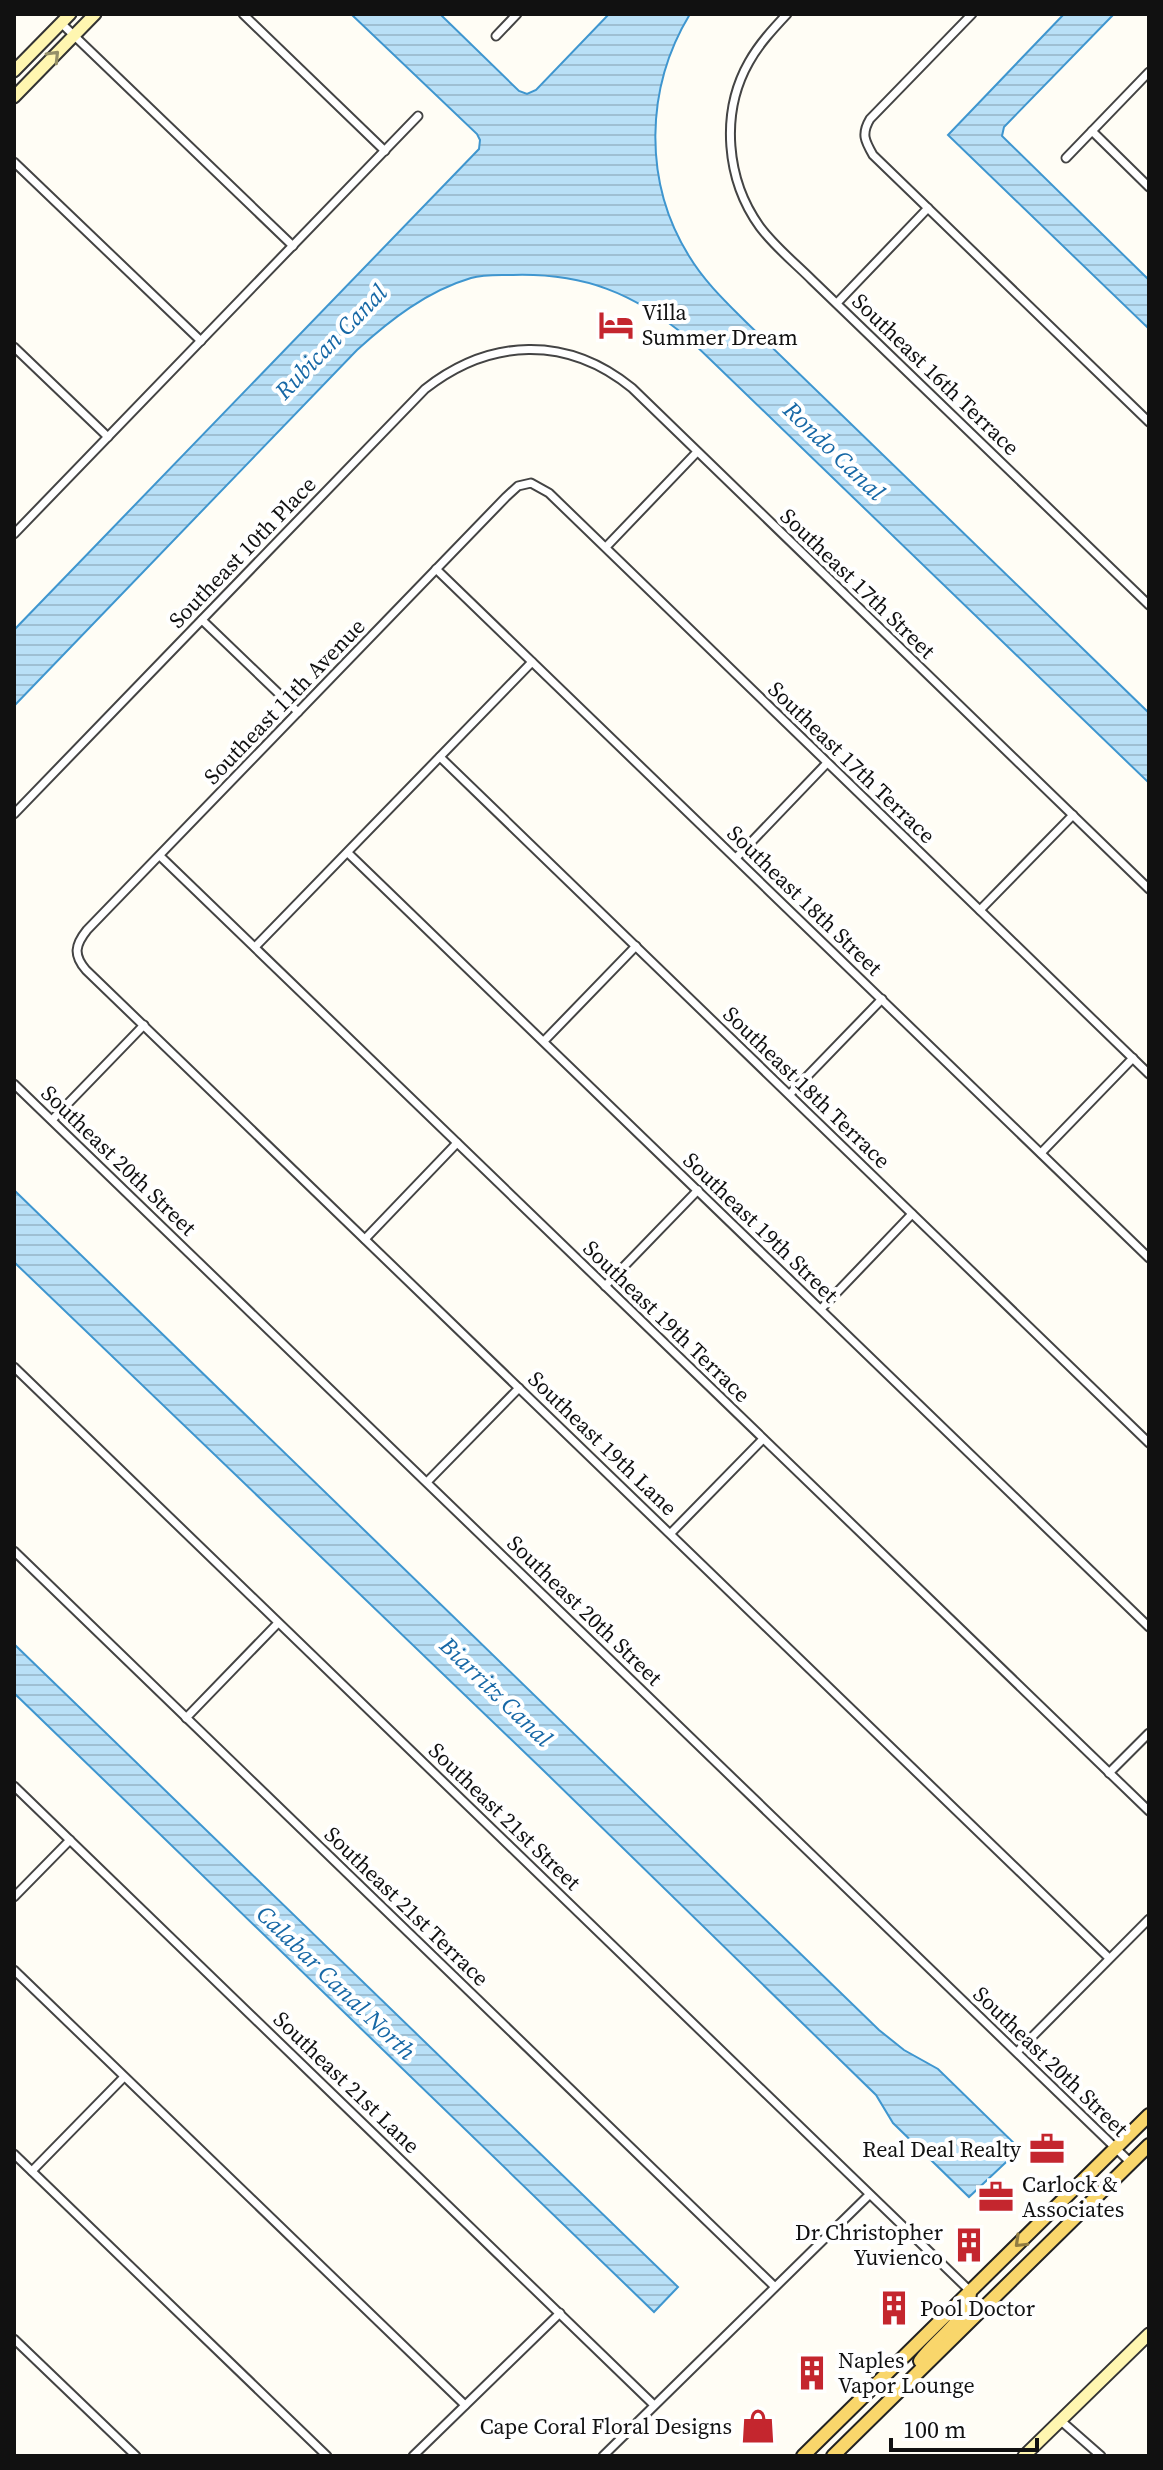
<svg xmlns="http://www.w3.org/2000/svg" width="1163" height="2470" font-family="'Source Serif 4',serif">
  <defs>
    <pattern id="water-rules" width="6" height="5" patternUnits="userSpaceOnUse" patternTransform="scale(2)"><rect width="6" height="5" fill="#b9e0f7"/><path d="M0 2.5h6" fill="none" stroke="#9ebfd3"/></pattern>
  </defs>
  <rect width="100%" height="100%" fill="#fffdf5"/>
  <g fill="url(#water-rules)" stroke="#3f96cf" stroke-width="2">
    <path d="M 351,14 L 440,14 L 519,91 L 527,94 L 536,90 L 609,14 L 690,14 C 645,88 643,182 689,256 C 704,281 725,301 746,322 L 1149,713 L 1149,783 L 688,338 C 634,293 584,273 513,275 C 499,275 484,274 471,278 C 427,291 390,320 357,350 L 14,706 L 14,630 L 479,149 L 480,140 L 477,134 Z"/>
    <path d="M 1064,14 L 1114,14 L 1004,127 L 1002,136 L 1149,280 L 1149,329 L 948,135 Z"/>
    <path d="M 14,1190 L 879,2030 L 904,2050 L 938,2069 L 1020,2149 L 969,2197 L 893,2123 L 876,2095 L 544,1771 L 14,1262 Z"/>
    <path d="M 14,1644 L 678,2287 L 654,2312 L 14,1693 Z"/>
  </g>
  <g fill="none" stroke-linecap="round" stroke-linejoin="round">
    <g stroke="#444" stroke-width="11">
      <g id="street">
        <path d="M 243,14 L 385,151"/>
        <path d="M 787,14 C 773,29 759,44 749,62 C 720,113 726,180 760,227 C 775,247 795,263 812,280 L 1149,605"/>
        <path d="M 972,14 L 870,119 C 861,134 865,141 873,155 L 1149,422"/>
        <path d="M 61,23 L 293,246"/>
        <path d="M 496,36 L 517,14"/>
        <path d="M 1092,131 L 1149,187"/>
        <path d="M 1066,158 L 1149,72"/>
        <path d="M 14,162 L 201,341"/>
        <path d="M 837,303 L 928,208"/>
        <path d="M 14,347 L 108,437"/>
        <path d="M 14,534 L 418,116"/>
        <path d="M 606,547 L 697,452"/>
        <path d="M 436,569 L 1149,1258"/>
        <path d="M 202,620 L 298,712"/>
        <path d="M 440,757 L 1149,1443"/>
        <path d="M 14,814 L 425,389 C 490,338 567,335 632,388 L 1149,889"/>
        <path d="M 348,853 L 1149,1627"/>
        <path d="M 160,856 L 1149,1811"/>
        <path d="M 736,858 L 827,763"/>
        <path d="M 980,910 L 1073,815"/>
        <path d="M 255,947 L 532,662"/>
        <path d="M 544,1041 L 636,946"/>
        <path d="M 14,1084 L 1131,2163"/>
        <path d="M 790,1094 L 882,999"/>
        <path d="M 52,1120 L 144,1025"/>
        <path d="M 1041,1153 L 1133,1058"/>
        <path d="M 365,1239 L 457,1143"/>
        <path d="M 605,1286 L 698,1190"/>
        <path d="M 821,1309 L 912,1214"/>
        <path d="M 14,1367 L 970,2291"/>
        <path d="M 427,1482 L 519,1388"/>
        <path d="M 671,1533 L 763,1439"/>
        <path d="M 14,1551 L 774,2286"/>
        <path d="M 186,1718 L 278,1623"/>
        <path d="M 1109,1773 L 1149,1733"/>
        <path d="M 14,1786 L 654,2405"/>
        <path d="M 14,1897 L 70,1840"/>
        <path d="M 1109,1958 L 86,970 C 73,955 75,945 87,930 L 506,497 L 518,486 L 531,483 L 549,493 L 1149,1074"/>
        <path d="M 14,1970 L 465,2405"/>
        <path d="M 1017,2052 L 1149,1919"/>
        <path d="M 14,2154 L 327,2456"/>
        <path d="M 32,2171 L 124,2077"/>
        <path d="M 14,2339 L 136,2456"/>
        <path d="M 1060,2420 L 1101,2456"/>
        <path d="M 413,2456 L 560,2313"/>
        <path d="M 603,2456 L 869,2195"/>
      </g>
    </g>
    <g stroke="#333" stroke-width="15">
      <g id="secondary">
        <path d="M 14,71 L 70,14"/>
        <path d="M 14,97 L 95,14"/>
        <path d="M 1024,2456 L 1149,2334"/>
      </g>
    </g>
    <g stroke="#222" stroke-width="16">
      <g id="primary">
        <path d="M 920,2361 C 935,2340 971,2317 970,2291"/>
        <path d="M 803,2456 L 1149,2115"/>
        <path d="M 833,2456 L 1149,2145"/>
      </g>
    </g>
    <use href="#street" stroke="#fff" stroke-width="7"/>
    <use href="#secondary" stroke="#fff6b0" stroke-width="11"/>
    <use href="#primary" stroke="#f9d66b" stroke-width="12"/>
  </g>
  <defs><path id="oneway-chevron" d="M-2-3.5L2.5 0L-2 3.5" fill="none" stroke-width="1.6" stroke-linecap="round" stroke-linejoin="round" transform="scale(2)"/></defs>
  <use stroke="#948f68" href="#oneway-chevron" transform="translate(54 56) rotate(-46)"/>
  <use stroke="#917d42" href="#oneway-chevron" transform="translate(1020 2242) rotate(136)"/>
  <defs>
    <g id="hotel-bare" transform="scale(2.76)"><path d="M-6-4.5h1.5V1H6V5H4.5V3h-9V5H-6ZM-4 0a1.8 1.8 0 1 1 3.6 0ZM.5 0V-2.5h3Q6-2.5 6 0Z" fill="#c4262e" stroke="#fff" stroke-width="2.5" paint-order="stroke"/></g>
    <g id="office-bare" transform="scale(2.76)"><path d="M-6-3h4V-5.5h4V-3h4V5H-6ZM-1-4.5V-3h2v-1.5ZM-6 0V1H6V0Z" fill="#c4262e" stroke="#fff" stroke-width="2.5" paint-order="stroke"/></g>
    <g id="building-bare" transform="scale(2.76)"><path d="M-4-6H4V6H1V3H-1V6H-4ZM-2.5-4.3h1.7v1.8h-1.7ZM.8-4.3h1.7v1.8H.8ZM-2.5-1h1.7V.8h-1.7ZM.8-1h1.7V.8H.8Z" fill="#c4262e" stroke="#fff" stroke-width="2.5" paint-order="stroke"/></g>
    <g id="shop-bare" transform="scale(2.76)"><path d="M-5-2.5h2.3a2.7 3.5 0 0 1 5.4 0H5L5.5 6h-11ZM-1.5-2.5h3a1.5 2.3 0 0 0-3 0Z" fill="#c4262e" stroke="#fff" stroke-width="2.5" paint-order="stroke"/></g>
  </defs>
  <g fill-rule="evenodd">
    <use href="#hotel-bare" x="616" y="325"/>
    <use href="#office-bare" x="1047" y="2149"/>
    <use href="#office-bare" x="996" y="2197"/>
    <use href="#building-bare" x="969" y="2245"/>
    <use href="#building-bare" x="894" y="2308"/>
    <use href="#building-bare" x="812" y="2373"/>
    <use href="#shop-bare" x="758" y="2426"/>
  </g>
  <g text-anchor="middle" stroke-width="8" stroke-linejoin="round" paint-order="stroke">
    <g font-size="22" fill="#111" stroke="#fff" text-anchor="start">
      <text x="642" y="320">Villa<tspan x="642" dy="25">Summer Dream</tspan></text>
      <text x="1021" y="2157" text-anchor="end">Real Deal Realty</text>
      <text x="1022" y="2192">Carlock &amp;<tspan x="1022" dy="25">Associates</tspan></text>
      <text x="943" y="2240" text-anchor="end">Dr Christopher<tspan x="943" dy="25">Yuvienco</tspan></text>
      <text x="920" y="2316">Pool Doctor</text>
      <text x="838" y="2368">Naples<tspan x="838" dy="25">Vapor Lounge</tspan></text>
      <text x="732" y="2434" text-anchor="end">Cape Coral Floral Designs</text>
    </g>
    <g font-size="22" fill="#111" stroke="#fff">
      <text transform="translate(936 374) rotate(44)" y="8">Southeast 16th Terrace</text>
      <text transform="translate(242 552) rotate(-46)" y="8">Southeast 10th Place</text>
      <text transform="translate(858 583) rotate(44)" y="8">Southeast 17th Street</text>
      <text transform="translate(284 701) rotate(-46)" y="8">Southeast 11th Avenue</text>
      <text transform="translate(852 762) rotate(44)" y="8">Southeast 17th Terrace</text>
      <text transform="translate(805 900) rotate(44)" y="8">Southeast 18th Street</text>
      <text transform="translate(807 1087) rotate(44)" y="8">Southeast 18th Terrace</text>
      <text transform="translate(119 1160) rotate(44)" y="8">Southeast 20th Street</text>
      <text transform="translate(761 1227) rotate(44)" y="8">Southeast 19th Street</text>
      <text transform="translate(667 1321) rotate(44)" y="8">Southeast 19th Terrace</text>
      <text transform="translate(603 1443) rotate(44)" y="8">Southeast 19th Lane</text>
      <text transform="translate(585 1610) rotate(44)" y="8">Southeast 20th Street</text>
      <text transform="translate(505 1816) rotate(44)" y="8">Southeast 21st Street</text>
      <text transform="translate(407 1906) rotate(44)" y="8">Southeast 21st Terrace</text>
      <text transform="translate(1051 2061) rotate(44)" y="8">Southeast 20th Street</text>
      <text transform="translate(347 2082) rotate(44)" y="8">Southeast 21st Lane</text>
    </g>
    <g font-size="24" font-style="italic" fill="#1768a6" stroke="#fff">
      <text transform="translate(331 342) rotate(-46)" y="8">Rubican Canal</text>
      <text transform="translate(834 451) rotate(44)" y="8">Rondo Canal</text>
      <text transform="translate(496 1692) rotate(44)" y="8">Biarritz Canal</text>
      <text transform="translate(336 1983) rotate(44)" y="8">Calabar Canal North</text>
    </g>
  </g>
  <rect width="1163" height="2470" fill="none" stroke="#111111" stroke-width="32"/>
  <path d="M891 2438v12h146v-12" fill="none" stroke="#111111" stroke-width="4"/>
  <text x="903" y="2438" font-size="24" fill="#111111" stroke="#ffffff" stroke-width="6" paint-order="stroke">100 m</text>
</svg>
